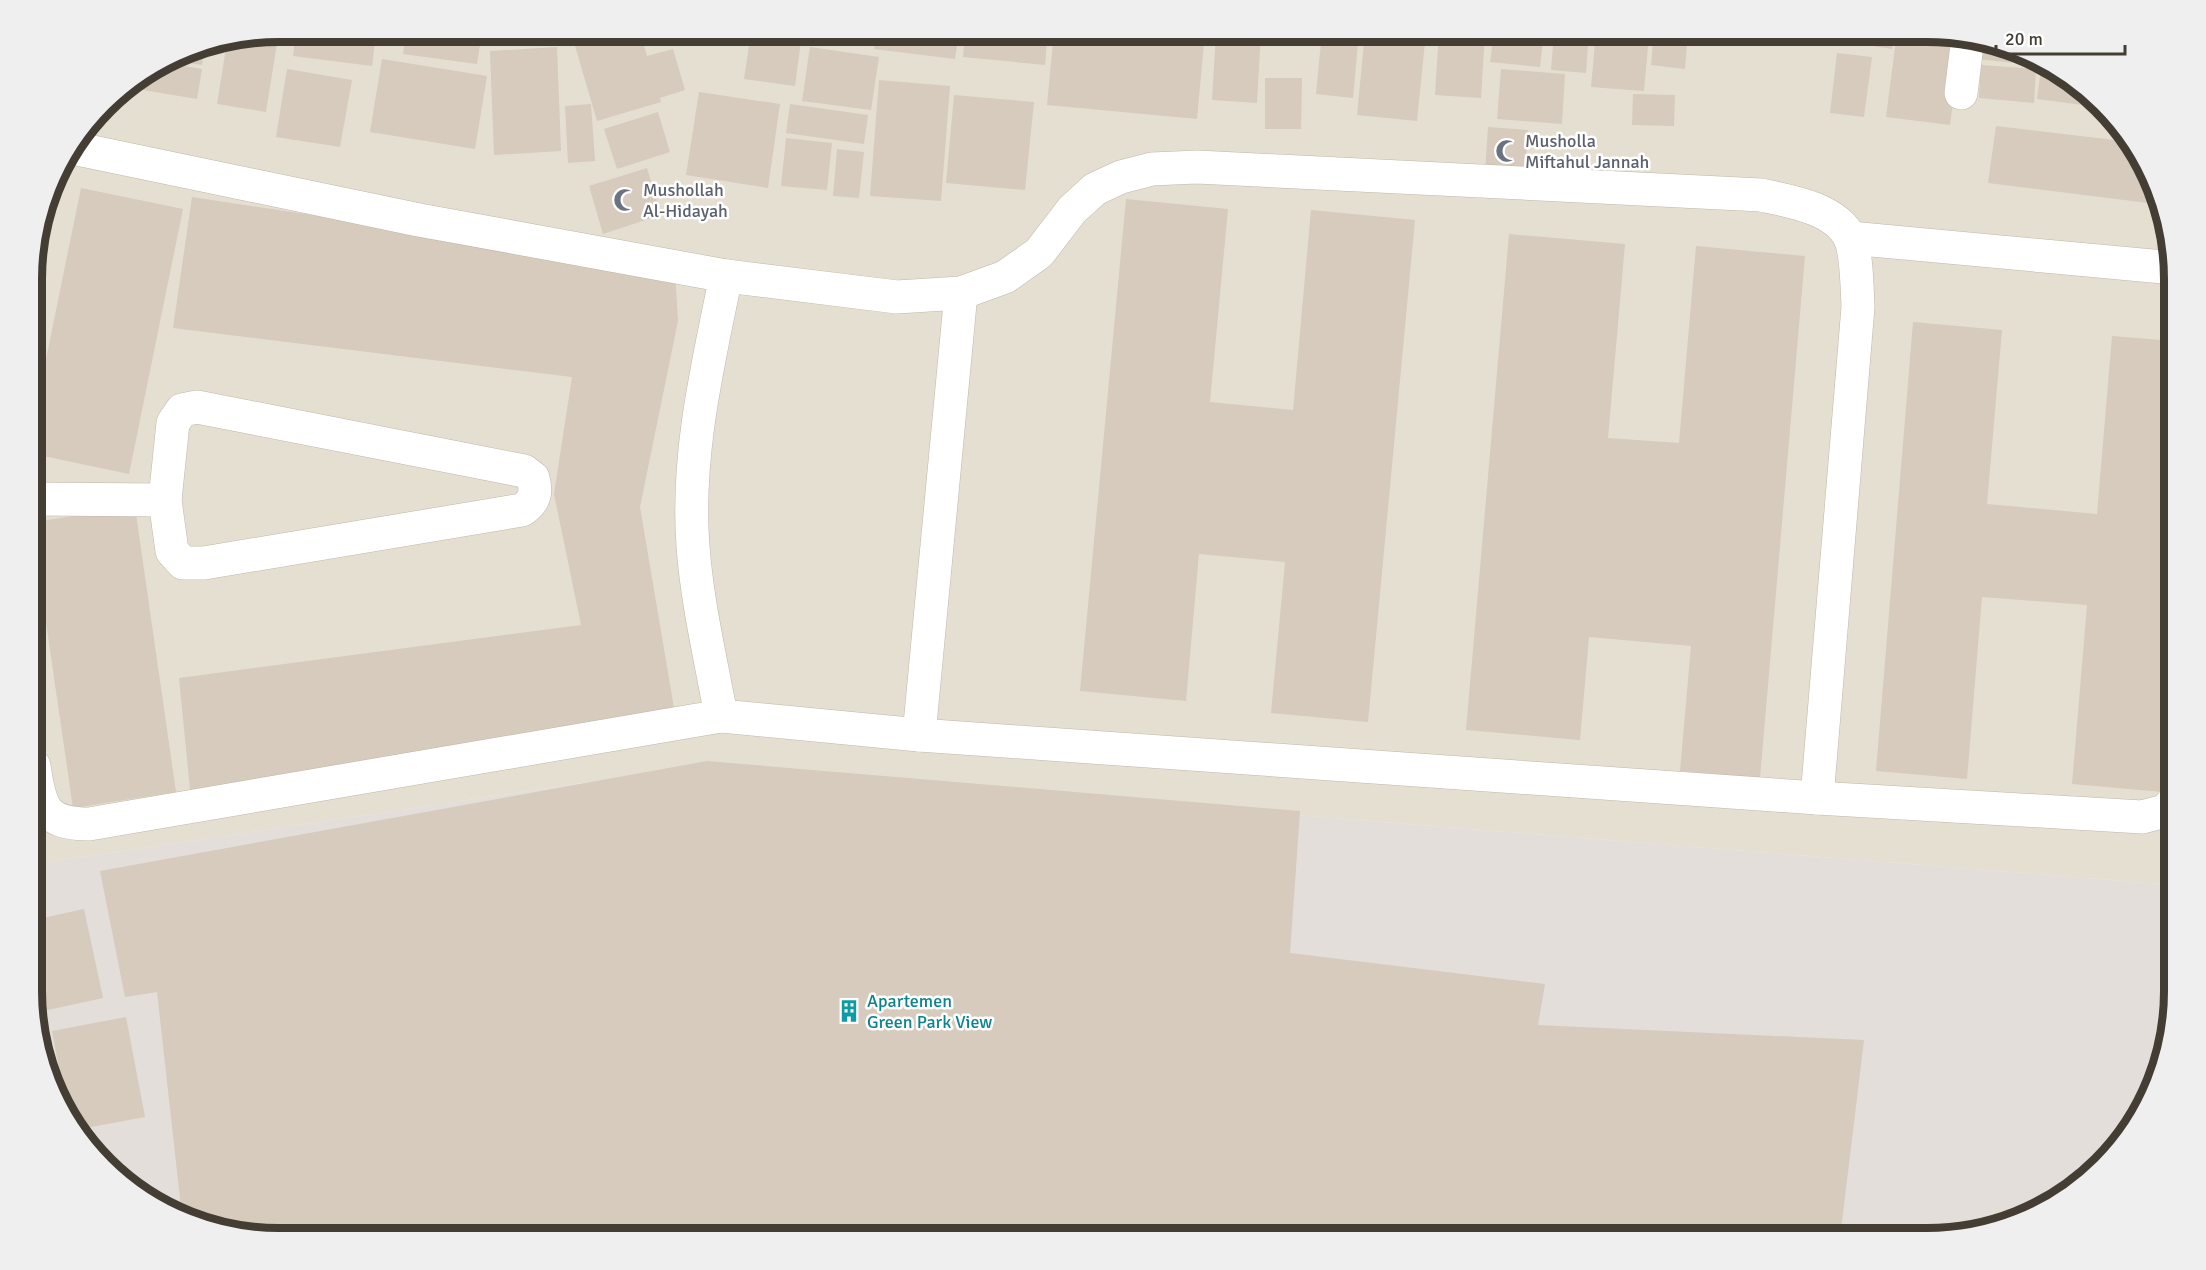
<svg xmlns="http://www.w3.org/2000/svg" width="2206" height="1270" font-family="Signika,sans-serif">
  <rect width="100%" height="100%" fill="#f1ede4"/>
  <g fill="#e5dfd2">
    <path d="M 279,32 L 1927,32 L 1991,40 L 2051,65 L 2102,104 L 2141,155 L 2174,263 L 2174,885 L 692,767 L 34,864 L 34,247 L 57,169 L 116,93 L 185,50 Z"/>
    <path d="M 1993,1210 L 2036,1210 L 1992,1223 Z"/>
  </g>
  <path fill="#e3ded9" d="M 692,767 L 2174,885 L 2174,1007 L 2141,1115 L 2102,1166 L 2051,1205 L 2036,1210 L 1993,1210 L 1992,1223 L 1943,1238 L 279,1238 L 215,1230 L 155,1205 L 73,1128 L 34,1023 L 34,864 Z"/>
  <g fill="#d6cbbd">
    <path d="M 296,32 L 376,32 L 372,66 L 293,56 Z"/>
    <path d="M 406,32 L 482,32 L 477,64 L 403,54 Z"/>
    <path d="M 571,32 L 640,32 L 647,56 L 673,49 L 685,90 L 660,98 L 661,102 L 597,121 Z"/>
    <path d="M 751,32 L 802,33 L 795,86 L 744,79 Z"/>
    <path d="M 807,32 L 856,32 L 854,43 L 806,37 Z"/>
    <path d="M 877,32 L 959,32 L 955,59 L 874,49 Z"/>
    <path d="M 965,32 L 1048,32 L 1045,65 L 963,57 Z"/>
    <path d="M 1054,32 L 1205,32 L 1197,119 L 1047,105 Z"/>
    <path d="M 1216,32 L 1261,32 L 1257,103 L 1212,100 Z"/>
    <path d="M 1322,32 L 1359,32 L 1353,98 L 1316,94 Z"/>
    <path d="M 1365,32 L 1426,32 L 1417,121 L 1357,115 Z"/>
    <path d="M 1439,32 L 1485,32 L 1481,98 L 1435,95 Z"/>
    <path d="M 1494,32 L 1544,32 L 1540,67 L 1490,62 Z"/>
    <path d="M 1554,32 L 1589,32 L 1586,73 L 1551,70 Z"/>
    <path d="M 1596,32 L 1649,35 L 1644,91 L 1591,87 Z"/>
    <path d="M 1654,32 L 1688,32 L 1685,69 L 1651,65 Z"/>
    <path d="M 1868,32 L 1894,32 L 1892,49 L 1866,45 Z"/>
    <path d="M 1897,32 L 1927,32 L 1962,36 L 1950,125 L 1886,117 Z"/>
    <path d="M 263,35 L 278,37 L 266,112 L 217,104 L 227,42 Z"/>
    <path d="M 1979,38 L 1991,40 L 2034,58 L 2033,65 L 1977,59 Z"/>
    <path d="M 205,46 L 202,65 L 169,60 L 185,50 Z"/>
    <path d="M 557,47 L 561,151 L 494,155 L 490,51 Z"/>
    <path d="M 810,47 L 879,57 L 871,110 L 802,101 Z"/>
    <path d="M 1837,53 L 1872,57 L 1864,117 L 1830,113 Z"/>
    <path d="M 382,59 L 487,76 L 475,149 L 370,132 Z"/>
    <path d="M 2042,61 L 2051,65 L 2105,108 L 2037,99 Z"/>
    <path d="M 165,63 L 202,69 L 197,99 L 125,87 Z"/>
    <path d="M 1981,65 L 2036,69 L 2034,103 L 1979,98 Z"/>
    <path d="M 287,69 L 352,80 L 340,147 L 276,137 Z"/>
    <path d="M 1501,69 L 1565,74 L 1562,124 L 1497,119 Z"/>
    <path d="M 1265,78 L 1302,78 L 1301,129 L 1265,129 Z"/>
    <path d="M 879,80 L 950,86 L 941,201 L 870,196 Z"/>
    <path d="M 699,92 L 780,104 L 768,188 L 686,175 Z"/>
    <path d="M 1633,94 L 1675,95 L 1674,126 L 1632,125 Z"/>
    <path d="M 954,95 L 1034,102 L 1025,190 L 946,183 Z"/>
    <path d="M 591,104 L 595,161 L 568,163 L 565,106 Z"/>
    <path d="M 790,104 L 868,115 L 864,144 L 786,133 Z"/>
    <path d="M 658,112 L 670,152 L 617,169 L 604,129 Z"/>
    <path d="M 1996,126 L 2131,142 L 2141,155 L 2156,204 L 1988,183 Z"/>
    <path d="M 1488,127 L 1528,130 L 1525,175 L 1485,173 Z"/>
    <path d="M 786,138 L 832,143 L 827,190 L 781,186 Z"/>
    <path d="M 837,149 L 864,152 L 859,198 L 833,196 Z"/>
    <path d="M 647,168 L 661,215 L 603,234 L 589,186 Z"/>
    <path d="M 81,188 L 183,209 L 129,474 L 34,454 L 34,418 Z"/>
    <path d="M 192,197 L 675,270 L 678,321 L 640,507 L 674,708 L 191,799 L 179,678 L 581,625 L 554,494 L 572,377 L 173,328 Z"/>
    <path d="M 1126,199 L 1228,209 L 1210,402 L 1293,410 L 1311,210 L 1415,220 L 1368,722 L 1271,713 L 1285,562 L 1199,554 L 1186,701 L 1080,691 Z"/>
    <path d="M 1509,234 L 1625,244 L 1608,438 L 1679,443 L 1696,246 L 1805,256 L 1760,778 L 1680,771 L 1691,646 L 1589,637 L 1580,740 L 1466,730 Z"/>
    <path d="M 1913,322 L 2002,330 L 1987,504 L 2097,514 L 2112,336 L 2174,341 L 2174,661 L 2163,792 L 2072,784 L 2087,605 L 1982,597 L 1967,779 L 1876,771 Z"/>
    <path d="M 135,507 L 176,792 L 73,808 L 34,540 L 34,522 Z"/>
    <path d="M 707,761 L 1300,811 L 1290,953 L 1545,984 L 1538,1025 L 1864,1040 L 1840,1238 L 279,1238 L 215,1230 L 182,1216 L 157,992 L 125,997 L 100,871 Z"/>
    <path d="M 84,909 L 103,998 L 34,1013 L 34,920 Z"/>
    <path d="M 126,1017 L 145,1117 L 75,1130 L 67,1112 L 52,1031 Z"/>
  </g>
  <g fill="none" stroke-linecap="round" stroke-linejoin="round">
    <g stroke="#bfb7aa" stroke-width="34">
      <g id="street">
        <path d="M 1961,93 L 1968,37"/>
        <path d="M 73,148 L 419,220 L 726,276 L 897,297 L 961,293 L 1005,277 L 1039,253 L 1072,210 L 1095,189 L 1121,177 L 1152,169 L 1197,167 L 1761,195 C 1789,201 1836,208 1850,238 C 1857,254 1857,288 1858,307 L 1817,798"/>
        <path d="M 1850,238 L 2174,268"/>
        <path d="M 197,407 L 524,471 L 533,478 C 537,493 535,501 522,510 L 204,563 L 183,563 L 172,551 L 165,500 L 173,423 L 182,410 Z"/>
        <path d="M 34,499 L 165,500"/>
        <path d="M 721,716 C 711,660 697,603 693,546 C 686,455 708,364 726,276"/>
        <path d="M 919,735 L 961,293"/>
        <path d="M 34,766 C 40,807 44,824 89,824 L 721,716 L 919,735 L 1817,798 L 2142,817 L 2165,811 L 2174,801"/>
      </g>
    </g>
    <use href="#street" stroke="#fff" stroke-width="33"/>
  </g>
  <defs>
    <g id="mosque-bare" transform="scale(1.8)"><path d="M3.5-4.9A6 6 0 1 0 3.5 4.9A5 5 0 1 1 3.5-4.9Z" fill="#6b7280" stroke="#fff" stroke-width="2.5" paint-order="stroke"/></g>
    <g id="building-bare" transform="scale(1.8)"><path d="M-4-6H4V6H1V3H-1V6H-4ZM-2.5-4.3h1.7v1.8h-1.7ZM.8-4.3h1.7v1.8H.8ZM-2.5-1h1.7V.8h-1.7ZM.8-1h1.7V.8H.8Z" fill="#0f9aa8" stroke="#fff" stroke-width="2.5" paint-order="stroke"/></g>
  </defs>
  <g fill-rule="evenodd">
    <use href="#mosque-bare" x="1507" y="151"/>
    <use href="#mosque-bare" x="625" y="200"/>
    <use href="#building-bare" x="849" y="1011"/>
  </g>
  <g text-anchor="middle" stroke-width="5" stroke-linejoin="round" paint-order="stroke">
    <g font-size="18" fill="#5b616d" stroke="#fff" text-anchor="start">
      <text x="1525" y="147">Musholla<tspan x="1525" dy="21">Miftahul Jannah</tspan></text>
      <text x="643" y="196">Mushollah<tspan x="643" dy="21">Al-Hidayah</tspan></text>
    </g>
    <g font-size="18" fill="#0d838f" stroke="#fff" text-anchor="start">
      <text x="867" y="1007">Apartemen<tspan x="867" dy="21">Green Park View</tspan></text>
    </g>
  </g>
  <path d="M0 0H2206V1270H0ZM279 42H1927A237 237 0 0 1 2164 279V991A237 237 0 0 1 1927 1228H279A237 237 0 0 1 42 991V279A237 237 0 0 1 279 42Z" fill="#f0efef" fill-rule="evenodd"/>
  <path fill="none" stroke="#433d34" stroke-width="8" d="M279 42H1927A237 237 0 0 1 2164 279V991A237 237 0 0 1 1927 1228H279A237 237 0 0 1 42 991V279A237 237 0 0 1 279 42Z"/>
  <path d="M1996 45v9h129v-9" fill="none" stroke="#433d34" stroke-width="3"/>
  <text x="2005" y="45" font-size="18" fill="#433d34" stroke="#ffffff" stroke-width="4.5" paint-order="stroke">20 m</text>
</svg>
